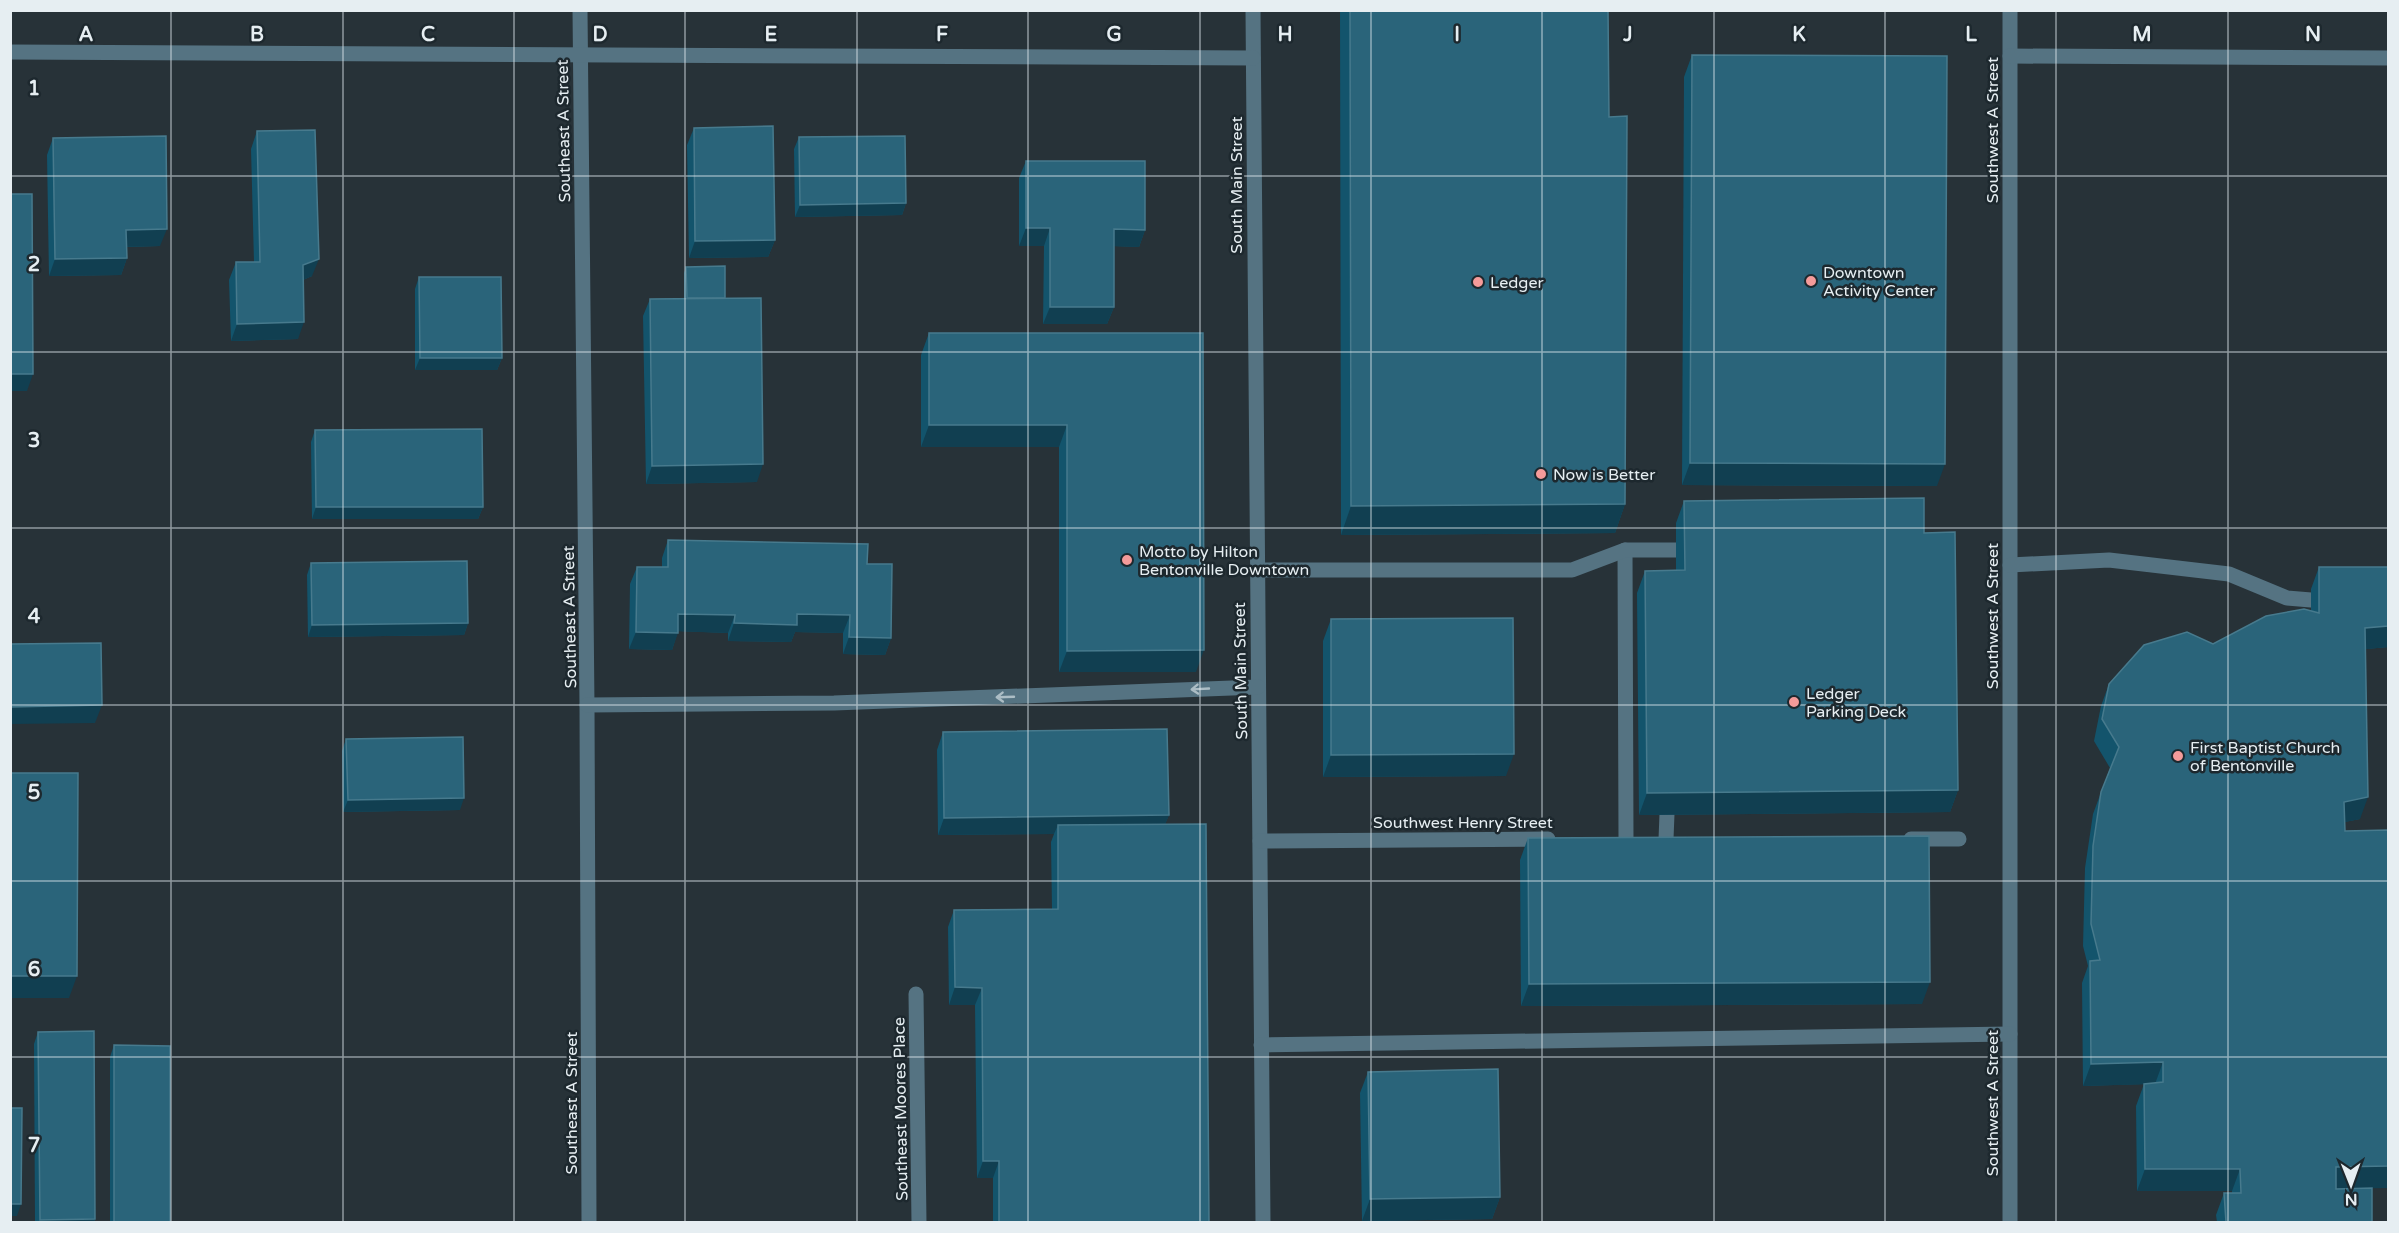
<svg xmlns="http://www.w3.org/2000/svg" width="2399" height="1233" font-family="'Varela Round',sans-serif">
  <rect width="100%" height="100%" fill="#273238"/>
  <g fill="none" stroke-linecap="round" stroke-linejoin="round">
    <g stroke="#557382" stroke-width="15">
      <path d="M 580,10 L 587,705 L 589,1222"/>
      <path d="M 1253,10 L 1263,1222"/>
      <path d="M 2010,10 L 2010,1222"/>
      <path d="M 10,52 L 1253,58"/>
      <path d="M 2010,56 L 2388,58"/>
      <path d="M 1625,550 L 1626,839"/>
      <path d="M 2010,565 L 2109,560 L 2229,574 L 2287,598 L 2311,600"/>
      <path d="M 1257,570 L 1572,570 L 1625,550 L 1676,550"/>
      <path d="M 587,705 L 834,703 L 1258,687"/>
      <path d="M 1666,839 L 1667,814"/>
      <path d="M 1911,839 L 1959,839"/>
      <path d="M 1260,841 L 1548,839"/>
      <path d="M 916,994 L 919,1222"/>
      <path d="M 1261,1045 L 2010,1034"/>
    </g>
  </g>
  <g fill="#13546c">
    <path d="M 1340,10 L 1608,10 L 1609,117 L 1625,504 L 1615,533 L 1341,535 Z"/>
    <path d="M 1692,55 L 1937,486 L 1682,485 L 1684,77 Z"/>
    <path d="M 694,128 L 775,240 L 768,257 L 689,258 L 687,145 Z"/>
    <path d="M 257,131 L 312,276 L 303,280 L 298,339 L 231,341 L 229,280 L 236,262 L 254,262 L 251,149 Z"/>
    <path d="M 799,137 L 906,203 L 902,215 L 795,217 L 794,149 Z"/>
    <path d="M 53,138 L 160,246 L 127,247 L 127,258 L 121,275 L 49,276 L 47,155 Z"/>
    <path d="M 1026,161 L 1145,230 L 1139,247 L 1114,246 L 1114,307 L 1107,324 L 1043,324 L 1044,246 L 1019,246 L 1019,178 Z"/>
    <path d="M 686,267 L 725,298 L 757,482 L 646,484 L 643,316 L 650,299 L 684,298 L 684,273 Z"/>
    <path d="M 419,277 L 502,358 L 497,370 L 415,370 L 415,289 Z"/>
    <path d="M 929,333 L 1203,333 L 1196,672 L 1059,672 L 1059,447 L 921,447 L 921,355 Z"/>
    <path d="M 315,430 L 483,507 L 478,519 L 312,519 L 311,442 Z"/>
    <path d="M 1684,501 L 1924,533 L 1958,790 L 1950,812 L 1639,815 L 1637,593 L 1645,571 L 1676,570 L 1676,523 Z"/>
    <path d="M 668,540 L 867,564 L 891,638 L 885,655 L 843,654 L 843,633 L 795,632 L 791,642 L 728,641 L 728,633 L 678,631 L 672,650 L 629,649 L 630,584 L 637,567 L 662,567 L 662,558 Z"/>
    <path d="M 311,563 L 468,623 L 464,635 L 308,637 L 307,575 Z"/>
    <path d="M 2319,567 L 2388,647 L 2366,649 L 2360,819 L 2344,822 L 2345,831 L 2388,830 L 2388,1188 L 2372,1188 L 2372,1222 L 2217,1222 L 2216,1215 L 2224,1193 L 2232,1193 L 2232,1191 L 2137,1191 L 2136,1106 L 2144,1084 L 2083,1086 L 2082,983 L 2088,966 L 2083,946 L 2085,868 L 2093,814 L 2110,768 L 2094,741 L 2101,706 L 2109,684 L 2213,644 L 2311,611 L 2311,589 Z"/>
    <path d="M 1331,619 L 1506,776 L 1323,777 L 1323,641 Z"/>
    <path d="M 943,732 L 1169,815 L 1165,824 L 1209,1222 L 993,1222 L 993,1178 L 977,1178 L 975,1005 L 949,1005 L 948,927 L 954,910 L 1052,909 L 1051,842 L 1054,834 L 938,835 L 937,750 Z"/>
    <path d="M 346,739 L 460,810 L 343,812 L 342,751 Z"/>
    <path d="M 1528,838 L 1922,1004 L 1521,1006 L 1520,860 Z"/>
    <path d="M 38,1032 L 95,1219 L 94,1222 L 35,1222 L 34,1044 Z"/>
    <path d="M 114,1045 L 170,1222 L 110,1222 L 110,1057 Z"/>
    <path d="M 1368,1072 L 1500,1197 L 1492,1219 L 1362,1221 L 1360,1093 Z"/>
  </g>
  <g fill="#113f51">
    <path d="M 906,203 L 902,215 L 795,217 L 800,205 Z"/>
    <path d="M 1026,228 L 1050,228 L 1044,246 L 1019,246 Z"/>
    <path d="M 167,229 L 160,246 L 120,247 L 126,230 Z"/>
    <path d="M 1114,229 L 1145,230 L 1139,247 L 1108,246 Z"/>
    <path d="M 775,240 L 768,257 L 689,258 L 695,241 Z"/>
    <path d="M 127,258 L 121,275 L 49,276 L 55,259 Z"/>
    <path d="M 319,259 L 312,276 L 296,283 L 303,265 Z"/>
    <path d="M 1050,307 L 1114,307 L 1107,324 L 1043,324 Z"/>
    <path d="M 304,322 L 298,339 L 231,341 L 237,324 Z"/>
    <path d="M 420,358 L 502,358 L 497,370 L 415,370 Z"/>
    <path d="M 10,374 L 33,374 L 27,391 L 10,391 Z"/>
    <path d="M 929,425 L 1067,425 L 1059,447 L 921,447 Z"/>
    <path d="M 1690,463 L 1945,464 L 1937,486 L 1682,485 Z"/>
    <path d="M 763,464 L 757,482 L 646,484 L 652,466 Z"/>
    <path d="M 1625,504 L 1615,533 L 1341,535 L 1351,506 Z"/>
    <path d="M 316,507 L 483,507 L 478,519 L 312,519 Z"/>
    <path d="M 678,614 L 735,615 L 728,633 L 672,631 Z"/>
    <path d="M 797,614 L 850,615 L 843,633 L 795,632 L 791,642 L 728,641 L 734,623 Z"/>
    <path d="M 468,623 L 464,635 L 308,637 L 312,625 Z"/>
    <path d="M 2388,626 L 2388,647 L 2357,650 L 2365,628 Z"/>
    <path d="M 636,632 L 678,633 L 672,650 L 629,649 Z"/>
    <path d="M 849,637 L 891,638 L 885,655 L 843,654 Z"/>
    <path d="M 1204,650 L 1196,672 L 1059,672 L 1067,651 Z"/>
    <path d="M 102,705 L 95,723 L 10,724 L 10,707 Z"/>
    <path d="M 1514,754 L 1506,776 L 1323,777 L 1331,755 Z"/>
    <path d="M 1958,790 L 1950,812 L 1639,815 L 1647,793 Z"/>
    <path d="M 2368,797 L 2360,819 L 2336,824 L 2344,802 Z"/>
    <path d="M 464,798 L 460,810 L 343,812 L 348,800 Z"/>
    <path d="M 1169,815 L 1162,832 L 1058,825 L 1054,834 L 938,835 L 944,818 Z"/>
    <path d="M 10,976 L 77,976 L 69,998 L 10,998 Z"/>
    <path d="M 1930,982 L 1922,1004 L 1521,1006 L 1529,984 Z"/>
    <path d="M 955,987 L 982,988 L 975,1005 L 949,1005 Z"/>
    <path d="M 2163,1062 L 2155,1084 L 2083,1086 L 2091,1064 Z"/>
    <path d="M 983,1161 L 999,1161 L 993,1178 L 977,1178 Z"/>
    <path d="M 2388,1166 L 2388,1188 L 2328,1189 L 2336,1167 Z"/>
    <path d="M 2145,1169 L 2240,1169 L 2232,1191 L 2137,1191 Z"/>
    <path d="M 1500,1197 L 1492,1219 L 1362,1221 L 1370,1199 Z"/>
    <path d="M 10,1204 L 21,1204 L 17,1216 L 10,1216 Z"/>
    <path d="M 95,1219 L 94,1222 L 39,1222 L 40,1220 Z"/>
  </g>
  <g fill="#2a647a" stroke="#477a8d" stroke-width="1.5">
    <path d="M 1350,10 L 1608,10 L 1609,117 L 1627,116 L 1625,504 L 1351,506 Z"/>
    <path d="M 1692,55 L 1947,56 L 1945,464 L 1690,463 Z"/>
    <path d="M 773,126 L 775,240 L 695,241 L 694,128 Z"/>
    <path d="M 315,130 L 319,259 L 303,265 L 304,322 L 237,324 L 236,262 L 260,262 L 257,131 Z"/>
    <path d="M 166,136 L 167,229 L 126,230 L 127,258 L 55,259 L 53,138 Z"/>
    <path d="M 905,136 L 906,203 L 800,205 L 799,137 Z"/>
    <path d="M 1026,161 L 1145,161 L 1145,230 L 1114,229 L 1114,307 L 1050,307 L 1050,228 L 1026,228 Z"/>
    <path d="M 10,194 L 32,194 L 33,374 L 10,374 Z"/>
    <path d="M 725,266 L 725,298 L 687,298 L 686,267 Z"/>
    <path d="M 419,277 L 501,277 L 502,358 L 420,358 Z"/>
    <path d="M 761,298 L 763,464 L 652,466 L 650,299 Z"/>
    <path d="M 929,333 L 1203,333 L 1204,650 L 1067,651 L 1067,425 L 929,425 Z"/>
    <path d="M 482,429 L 483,507 L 316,507 L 315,430 Z"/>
    <path d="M 1924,498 L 1924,533 L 1955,532 L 1958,790 L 1647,793 L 1645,571 L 1685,570 L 1684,501 Z"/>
    <path d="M 668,540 L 868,544 L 867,564 L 892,564 L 891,638 L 849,637 L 850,615 L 797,614 L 797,625 L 734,623 L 735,615 L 678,614 L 678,633 L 636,632 L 637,567 L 668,567 Z"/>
    <path d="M 467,561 L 468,623 L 312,625 L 311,563 Z"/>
    <path d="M 2319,567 L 2388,567 L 2388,626 L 2365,628 L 2368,797 L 2344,802 L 2345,831 L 2388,830 L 2388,1166 L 2336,1167 L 2336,1189 L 2372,1188 L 2372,1222 L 2226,1222 L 2224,1193 L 2241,1193 L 2240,1169 L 2145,1169 L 2144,1084 L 2163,1082 L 2163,1062 L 2091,1064 L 2090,961 L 2100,960 L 2091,924 L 2093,846 L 2101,792 L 2119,747 L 2102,719 L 2109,684 L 2144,645 L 2187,632 L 2213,644 L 2266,616 L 2304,609 L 2319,613 Z"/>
    <path d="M 1513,618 L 1514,754 L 1331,755 L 1331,619 Z"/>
    <path d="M 101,643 L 102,705 L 10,707 L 10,644 Z"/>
    <path d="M 1167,729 L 1169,815 L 944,818 L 943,732 Z"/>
    <path d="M 463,737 L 464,798 L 348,800 L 346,739 Z"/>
    <path d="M 10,773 L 78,773 L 77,976 L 10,976 Z"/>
    <path d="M 1206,824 L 1209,1222 L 999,1222 L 999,1161 L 983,1161 L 982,988 L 955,987 L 954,910 L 1058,909 L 1058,825 Z"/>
    <path d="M 1929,836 L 1930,982 L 1529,984 L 1528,838 Z"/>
    <path d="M 94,1031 L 95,1219 L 40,1220 L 38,1032 Z"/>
    <path d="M 114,1045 L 170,1046 L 170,1222 L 114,1222 Z"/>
    <path d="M 1498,1069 L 1500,1197 L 1370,1199 L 1368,1072 Z"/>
    <path d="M 10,1108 L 22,1108 L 21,1204 L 10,1204 Z"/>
  </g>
  <defs><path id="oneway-shaft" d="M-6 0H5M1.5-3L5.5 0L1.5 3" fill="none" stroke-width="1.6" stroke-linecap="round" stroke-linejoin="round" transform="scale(1.5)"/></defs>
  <g stroke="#acbdc5">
    <use href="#oneway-shaft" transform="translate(1200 689) rotate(177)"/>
    <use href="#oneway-shaft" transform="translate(1005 697) rotate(178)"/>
  </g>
  <path fill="none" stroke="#e6eef2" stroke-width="1.5" stroke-opacity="0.55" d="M 171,10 L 171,1222M 343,10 L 343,1222M 514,10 L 514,1222M 685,10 L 685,1222M 857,10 L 857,1222M 1028,10 L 1028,1222M 1200,10 L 1200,1222M 1371,10 L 1371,1222M 1542,10 L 1542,1222M 1714,10 L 1714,1222M 1885,10 L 1885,1222M 2056,10 L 2056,1222M 2228,10 L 2228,1222M 10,176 L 2388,176M 10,352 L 2388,352M 10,528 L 2388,528M 10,705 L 2388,705M 10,881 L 2388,881M 10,1057 L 2388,1057"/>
  <g fill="#f59b9a" stroke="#1d282e" stroke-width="2">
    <circle cx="1811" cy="281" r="6"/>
    <circle cx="1478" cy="282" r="6"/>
    <circle cx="1541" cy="474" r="6"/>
    <circle cx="1127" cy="560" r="6"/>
    <circle cx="1794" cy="702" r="6"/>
    <circle cx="2178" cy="756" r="6"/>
  </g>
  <g text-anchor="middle" stroke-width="5" stroke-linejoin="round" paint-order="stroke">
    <g font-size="16" fill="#e6eef2" stroke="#1d282e">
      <text transform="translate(1992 130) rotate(-90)" y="6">Southwest A Street</text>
      <text transform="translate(563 131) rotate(-91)" y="6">Southeast A Street</text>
      <text transform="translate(1236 185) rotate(-90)" y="6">South Main Street</text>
      <text transform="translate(1992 616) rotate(-90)" y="6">Southwest A Street</text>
      <text transform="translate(569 617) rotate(-91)" y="6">Southeast A Street</text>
      <text transform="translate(1240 671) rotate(-91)" y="6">South Main Street</text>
      <text x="1463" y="828">Southwest Henry Street</text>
      <text transform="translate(571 1103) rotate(-90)" y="6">Southeast A Street</text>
      <text transform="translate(1992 1103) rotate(-90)" y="6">Southwest A Street</text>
      <text transform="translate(900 1109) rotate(-91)" y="6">Southeast Moores Place</text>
    </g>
    <g font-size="16" fill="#e6eef2" stroke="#1d282e" text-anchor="start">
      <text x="1823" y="278">Downtown<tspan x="1823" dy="18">Activity Center</tspan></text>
      <text x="1490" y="288">Ledger</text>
      <text x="1553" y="480">Now is Better</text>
      <text x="1139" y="557">Motto by Hilton<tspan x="1139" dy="18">Bentonville Downtown</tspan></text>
      <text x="1806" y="699">Ledger<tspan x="1806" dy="18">Parking Deck</tspan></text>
      <text x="2190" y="753">First Baptist Church<tspan x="2190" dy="18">of Bentonville</tspan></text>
    </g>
  </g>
  <g font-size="20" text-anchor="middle" font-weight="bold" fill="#e6eef2" stroke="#1d282e" stroke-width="5" stroke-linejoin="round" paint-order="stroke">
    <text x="86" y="41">A</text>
    <text x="257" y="41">B</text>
    <text x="428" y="41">C</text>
    <text x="600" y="41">D</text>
    <text x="771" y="41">E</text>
    <text x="942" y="41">F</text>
    <text x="1114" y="41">G</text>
    <text x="1285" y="41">H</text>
    <text x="1457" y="41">I</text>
    <text x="1628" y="41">J</text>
    <text x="1799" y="41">K</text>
    <text x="1971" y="41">L</text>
    <text x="2142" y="41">M</text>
    <text x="2313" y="41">N</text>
    <text x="34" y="95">1</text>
    <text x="34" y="271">2</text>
    <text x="34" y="447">3</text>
    <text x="34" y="623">4</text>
    <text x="34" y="799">5</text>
    <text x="34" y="976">6</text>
    <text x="34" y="1152">7</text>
  </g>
  <rect width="2399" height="1233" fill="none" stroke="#e6eef2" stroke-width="24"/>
  <g transform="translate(2351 1185) rotate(179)" stroke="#1d282e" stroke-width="4.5" paint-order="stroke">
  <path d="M0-4.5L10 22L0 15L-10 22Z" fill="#e6eef2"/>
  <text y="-9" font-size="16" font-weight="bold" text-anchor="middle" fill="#e6eef2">N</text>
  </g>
</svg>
